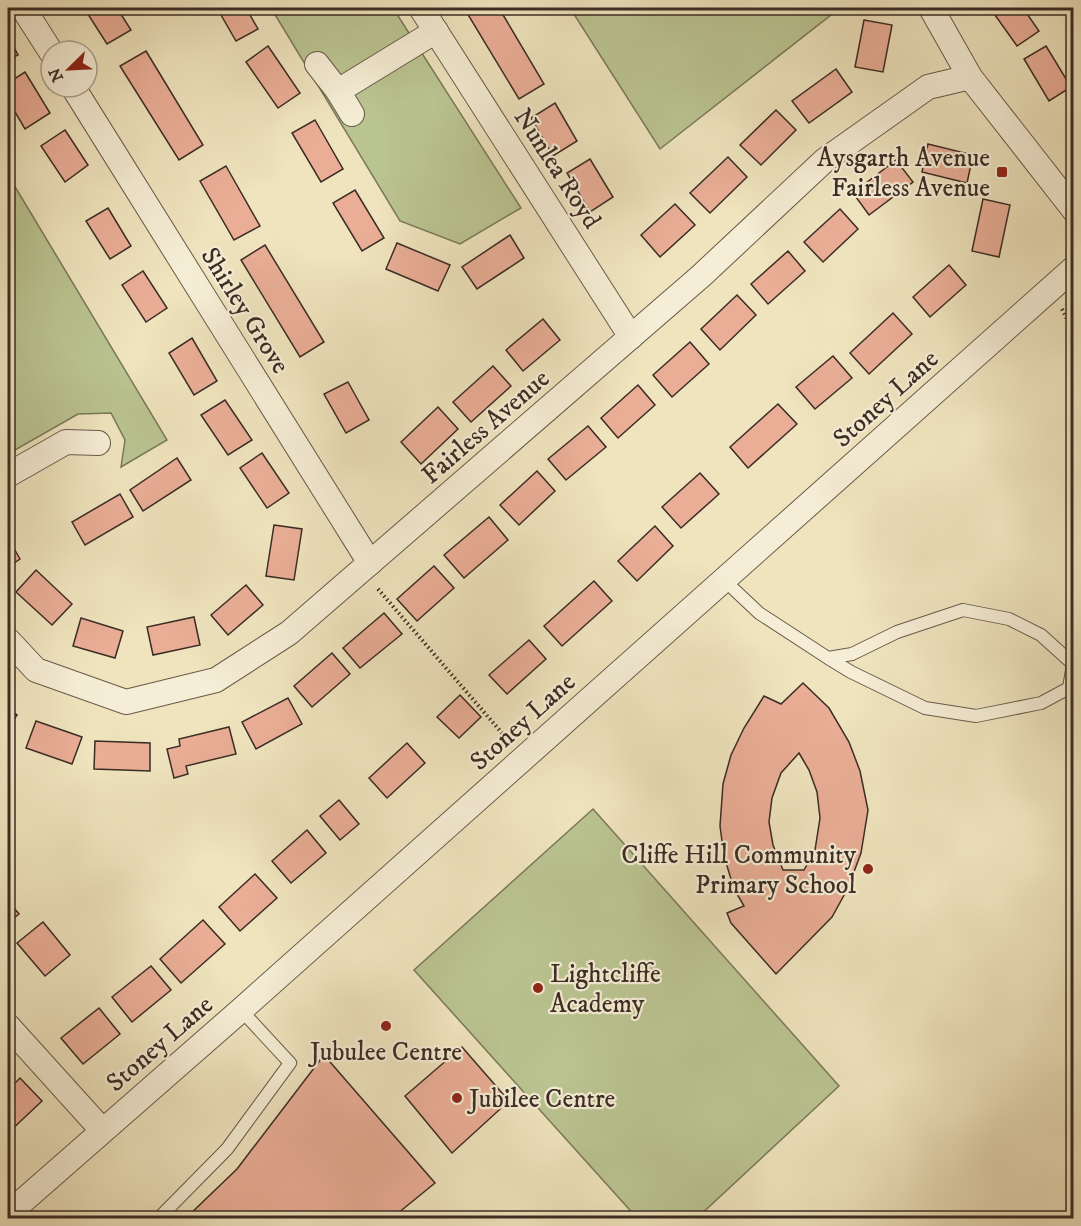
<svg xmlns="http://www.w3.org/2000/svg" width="1081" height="1226" font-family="'IM FELL DW Pica',serif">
  <rect width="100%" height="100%" fill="#efe4be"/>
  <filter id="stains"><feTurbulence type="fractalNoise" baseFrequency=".00333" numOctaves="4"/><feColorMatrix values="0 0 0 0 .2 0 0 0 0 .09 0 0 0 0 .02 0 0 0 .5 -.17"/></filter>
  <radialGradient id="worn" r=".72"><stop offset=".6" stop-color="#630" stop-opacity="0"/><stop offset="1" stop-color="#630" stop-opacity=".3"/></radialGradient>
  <g fill="#bac491" stroke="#7a785a" stroke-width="1.5">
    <path d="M 271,8 L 393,8 L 521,208 L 460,244 L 400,221 Z"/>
    <path d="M 570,8 L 834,8 L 836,11 L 660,149 Z"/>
    <path d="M 8,175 L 167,440 L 121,467 L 125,440 L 111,413 L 78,414 L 8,454 Z"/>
    <path d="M 593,809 L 839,1086 L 697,1218 L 637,1218 L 414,970 Z"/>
  </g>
  <g fill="#eaae97" stroke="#3b2c24" stroke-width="1.5" fill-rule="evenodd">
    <path d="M 84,8 L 117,8 L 131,30 L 107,44 Z"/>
    <path d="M 217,8 L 246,8 L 258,29 L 236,41 Z"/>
    <path d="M 464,8 L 499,8 L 544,84 L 519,99 Z"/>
    <path d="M 990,8 L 1023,8 L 1039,31 L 1017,46 Z"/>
    <path d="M 864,20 L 892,25 L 883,72 L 855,67 Z"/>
    <path d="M 8,36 L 18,55 L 8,60 Z"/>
    <path d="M 268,46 L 300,93 L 278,108 L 246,62 Z"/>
    <path d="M 1046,46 L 1071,87 L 1049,101 L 1024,59 Z"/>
    <path d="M 146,51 L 203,145 L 179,160 L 120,66 Z"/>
    <path d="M 836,69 L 852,92 L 809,123 L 792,101 Z"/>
    <path d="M 25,72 L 50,113 L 25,129 L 8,100 L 8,83 Z"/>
    <path d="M 555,103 L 577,141 L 553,156 L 531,118 Z"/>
    <path d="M 776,110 L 796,130 L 761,165 L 740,145 Z"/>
    <path d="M 315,120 L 343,169 L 321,182 L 292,133 Z"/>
    <path d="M 65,130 L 88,165 L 65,182 L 41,146 Z"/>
    <path d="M 928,144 L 973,155 L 967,183 L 922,172 Z"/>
    <path d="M 728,157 L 747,177 L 710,213 L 690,193 Z"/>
    <path d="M 590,159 L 613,197 L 590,212 L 567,173 Z"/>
    <path d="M 896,160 L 913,182 L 869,215 L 853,193 Z"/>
    <path d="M 226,166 L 260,226 L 234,240 L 200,181 Z"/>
    <path d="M 355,190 L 384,238 L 362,251 L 333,203 Z"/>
    <path d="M 983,199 L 1010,205 L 999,257 L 972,251 Z"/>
    <path d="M 675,204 L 695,225 L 660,257 L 641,235 Z"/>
    <path d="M 108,208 L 131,246 L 110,259 L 86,221 Z"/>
    <path d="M 840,209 L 858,229 L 823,262 L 804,242 Z"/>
    <path d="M 510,235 L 524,258 L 477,289 L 462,267 Z"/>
    <path d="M 397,243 L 450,265 L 438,291 L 386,269 Z"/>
    <path d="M 265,245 L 324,342 L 300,357 L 241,260 Z"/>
    <path d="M 788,251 L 805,271 L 768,304 L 751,284 Z"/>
    <path d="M 949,265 L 966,285 L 930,317 L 913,297 Z"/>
    <path d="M 143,271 L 167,308 L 146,322 L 122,285 Z"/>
    <path d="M 737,295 L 756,315 L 720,350 L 701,329 Z"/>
    <path d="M 893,313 L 912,334 L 869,374 L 850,353 Z"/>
    <path d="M 543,319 L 560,340 L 523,371 L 506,350 Z"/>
    <path d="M 192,338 L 217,381 L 194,395 L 169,353 Z"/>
    <path d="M 690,342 L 709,364 L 672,397 L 653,375 Z"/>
    <path d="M 833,356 L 852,378 L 815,409 L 796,387 Z"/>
    <path d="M 493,366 L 511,386 L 471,422 L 453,402 Z"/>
    <path d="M 348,382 L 369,420 L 346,433 L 324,394 Z"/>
    <path d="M 638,385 L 655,405 L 618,438 L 601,418 Z"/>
    <path d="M 225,400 L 252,440 L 228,455 L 201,415 Z"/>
    <path d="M 778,404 L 797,424 L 748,468 L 730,447 Z"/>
    <path d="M 438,407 L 458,429 L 421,464 L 401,442 Z"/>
    <path d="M 588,426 L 606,447 L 566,480 L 548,459 Z"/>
    <path d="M 262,453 L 289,493 L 267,508 L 240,468 Z"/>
    <path d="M 177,458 L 191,480 L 143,511 L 130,490 Z"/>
    <path d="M 537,471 L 555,491 L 519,525 L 500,505 Z"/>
    <path d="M 700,473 L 719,494 L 681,528 L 662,507 Z"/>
    <path d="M 120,494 L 133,517 L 85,545 L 72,522 Z"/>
    <path d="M 489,517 L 508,540 L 464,578 L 444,555 Z"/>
    <path d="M 274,525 L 302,529 L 294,580 L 266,576 Z"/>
    <path d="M 655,526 L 673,546 L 637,581 L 618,561 Z"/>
    <path d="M 8,538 L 20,559 L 8,567 Z"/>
    <path d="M 434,566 L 454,588 L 417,621 L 397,599 Z"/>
    <path d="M 36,570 L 72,604 L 52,625 L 16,592 Z"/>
    <path d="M 594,581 L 612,601 L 562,646 L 544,626 Z"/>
    <path d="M 246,585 L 263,605 L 228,635 L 211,615 Z"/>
    <path d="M 384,613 L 402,634 L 360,668 L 343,648 Z"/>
    <path d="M 194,617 L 200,645 L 153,655 L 147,627 Z"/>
    <path d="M 81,618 L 123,631 L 115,658 L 73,646 Z"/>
    <path d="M 529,640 L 546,659 L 507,694 L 489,675 Z"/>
    <path d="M 332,653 L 350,674 L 312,707 L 294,686 Z"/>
    <path d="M 803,683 L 829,708 L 849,742 L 860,771 L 868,810 L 861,853 L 848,888 L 832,917 L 776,974 L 731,923 L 727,913 L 744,906 L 734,889 L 724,856 L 720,826 L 723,784 L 731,755 L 744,728 L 764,696 L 781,704 ZM 799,753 L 809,770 L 817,792 L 820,818 L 815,850 L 804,870 L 783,870 L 773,845 L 769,822 L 772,798 L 781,773 Z"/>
    <path d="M 460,695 L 481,717 L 459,738 L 437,717 Z"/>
    <path d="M 288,698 L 302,724 L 256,749 L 242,722 Z"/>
    <path d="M 8,708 L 17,715 L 8,728 Z"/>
    <path d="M 36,721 L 82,737 L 72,764 L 26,748 Z"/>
    <path d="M 229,727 L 236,754 L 186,766 L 188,774 L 174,778 L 167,749 L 180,746 L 179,739 Z"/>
    <path d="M 95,741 L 150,743 L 150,771 L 94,769 Z"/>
    <path d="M 407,743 L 425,763 L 387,798 L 369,778 Z"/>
    <path d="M 339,800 L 359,824 L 340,840 L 320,816 Z"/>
    <path d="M 307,830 L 326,853 L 291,883 L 272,861 Z"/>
    <path d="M 255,874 L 277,898 L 240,931 L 219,907 Z"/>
    <path d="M 8,901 L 19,914 L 8,923 Z"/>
    <path d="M 203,920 L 225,944 L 181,983 L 160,959 Z"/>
    <path d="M 43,922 L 70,955 L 45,976 L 17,943 Z"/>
    <path d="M 151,966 L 171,990 L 132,1022 L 112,997 Z"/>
    <path d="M 99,1008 L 120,1034 L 83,1064 L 61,1038 Z"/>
    <path d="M 462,1047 L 509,1101 L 452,1153 L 405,1096 Z"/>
    <path d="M 324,1055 L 435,1183 L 392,1218 L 186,1218 L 237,1169 Z"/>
    <path d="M 20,1078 L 42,1101 L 8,1133 L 8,1090 Z"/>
  </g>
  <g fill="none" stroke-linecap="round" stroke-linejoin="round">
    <g stroke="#685a4a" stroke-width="14">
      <g id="service">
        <path d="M 724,580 L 759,613 L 828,658 L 851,672 L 925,708 L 976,716 L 1041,703 L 1069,688 L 1073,664 L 1041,635 L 1009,619 L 963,610 L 897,632 L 852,654 L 828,658"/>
        <path d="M 159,1218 L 227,1149 L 290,1063 L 241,1010"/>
      </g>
    </g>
    <g stroke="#685a4a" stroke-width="26">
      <g id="minor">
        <path d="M 23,8 L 51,52"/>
        <path d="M 421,8 L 631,337"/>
        <path d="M 931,8 L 970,77 L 1074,210"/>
        <path d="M 317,64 L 338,91 L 352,114"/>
        <path d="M 73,87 L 370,563"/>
        <path d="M 338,91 L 436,31"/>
        <path d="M 8,475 L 66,442 L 98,443"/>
        <path d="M 8,640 L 36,670 L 126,702 L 216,680 L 289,633 L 701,276 L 825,160 L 928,87 L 970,77"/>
        <path d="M 8,1026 L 102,1130"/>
        <path d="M 8,1214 L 241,1010 L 1074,268"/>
      </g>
    </g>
    <g stroke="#3b2c24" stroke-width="4" stroke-dasharray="1.5 3" stroke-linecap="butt">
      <path d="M 1062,309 L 1074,333"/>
      <path d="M 378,589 L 508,740"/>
    </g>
    <use href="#service" stroke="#f5edd5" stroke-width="12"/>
    <use href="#minor" stroke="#f5edd5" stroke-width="24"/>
  </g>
  <g fill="#8f2418" stroke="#f5edd5" stroke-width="2">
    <rect x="996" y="166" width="12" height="12" rx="3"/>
    <circle cx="868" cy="869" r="6"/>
    <circle cx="538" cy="988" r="6"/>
    <circle cx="386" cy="1026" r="6"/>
    <circle cx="457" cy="1098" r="6"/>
  </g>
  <g text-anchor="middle" stroke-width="4.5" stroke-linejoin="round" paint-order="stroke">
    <g font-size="26" fill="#3b2c24" stroke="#f5edd5" text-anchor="end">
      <text x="990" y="166">Aysgarth Avenue<tspan x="990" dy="30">Fairless Avenue</tspan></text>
      <text x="856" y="863">Cliffe Hill Community<tspan x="856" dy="30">Primary School</tspan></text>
      <text x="550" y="982" text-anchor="start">Lightcliffe<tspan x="550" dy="30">Academy</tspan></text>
      <text x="386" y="1060" text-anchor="middle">Jubulee Centre</text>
      <text x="469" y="1107" text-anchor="start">Jubilee Centre</text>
    </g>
    <g font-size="26" fill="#3b2c24" stroke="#f5edd5">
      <text transform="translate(558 168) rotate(57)" y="9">Nunlea Royd</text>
      <text transform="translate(246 310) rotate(58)" y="9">Shirley Grove</text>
      <text transform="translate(885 398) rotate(-42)" y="9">Stoney Lane</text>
      <text transform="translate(485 426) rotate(-41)" y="9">Fairless Avenue</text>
      <text transform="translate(522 721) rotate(-42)" y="9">Stoney Lane</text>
      <text transform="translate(159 1043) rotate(-41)" y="9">Stoney Lane</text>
    </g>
  </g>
  <rect width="1081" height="1226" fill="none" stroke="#efe4be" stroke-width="30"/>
  <rect x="9" y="9" width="1063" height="1208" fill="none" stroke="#3b2c24" stroke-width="3"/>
  <rect x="15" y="15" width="1051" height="1196" fill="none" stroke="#3b2c24" stroke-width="1.5"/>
  <g transform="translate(69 69) rotate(246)"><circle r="28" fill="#f5edd5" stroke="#aba08e" stroke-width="1.5"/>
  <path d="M0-4.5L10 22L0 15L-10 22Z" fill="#8f2418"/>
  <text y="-9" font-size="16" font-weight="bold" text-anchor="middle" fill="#3b2c24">N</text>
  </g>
  <rect width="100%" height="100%" filter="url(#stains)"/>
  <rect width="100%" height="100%" fill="url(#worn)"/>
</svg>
